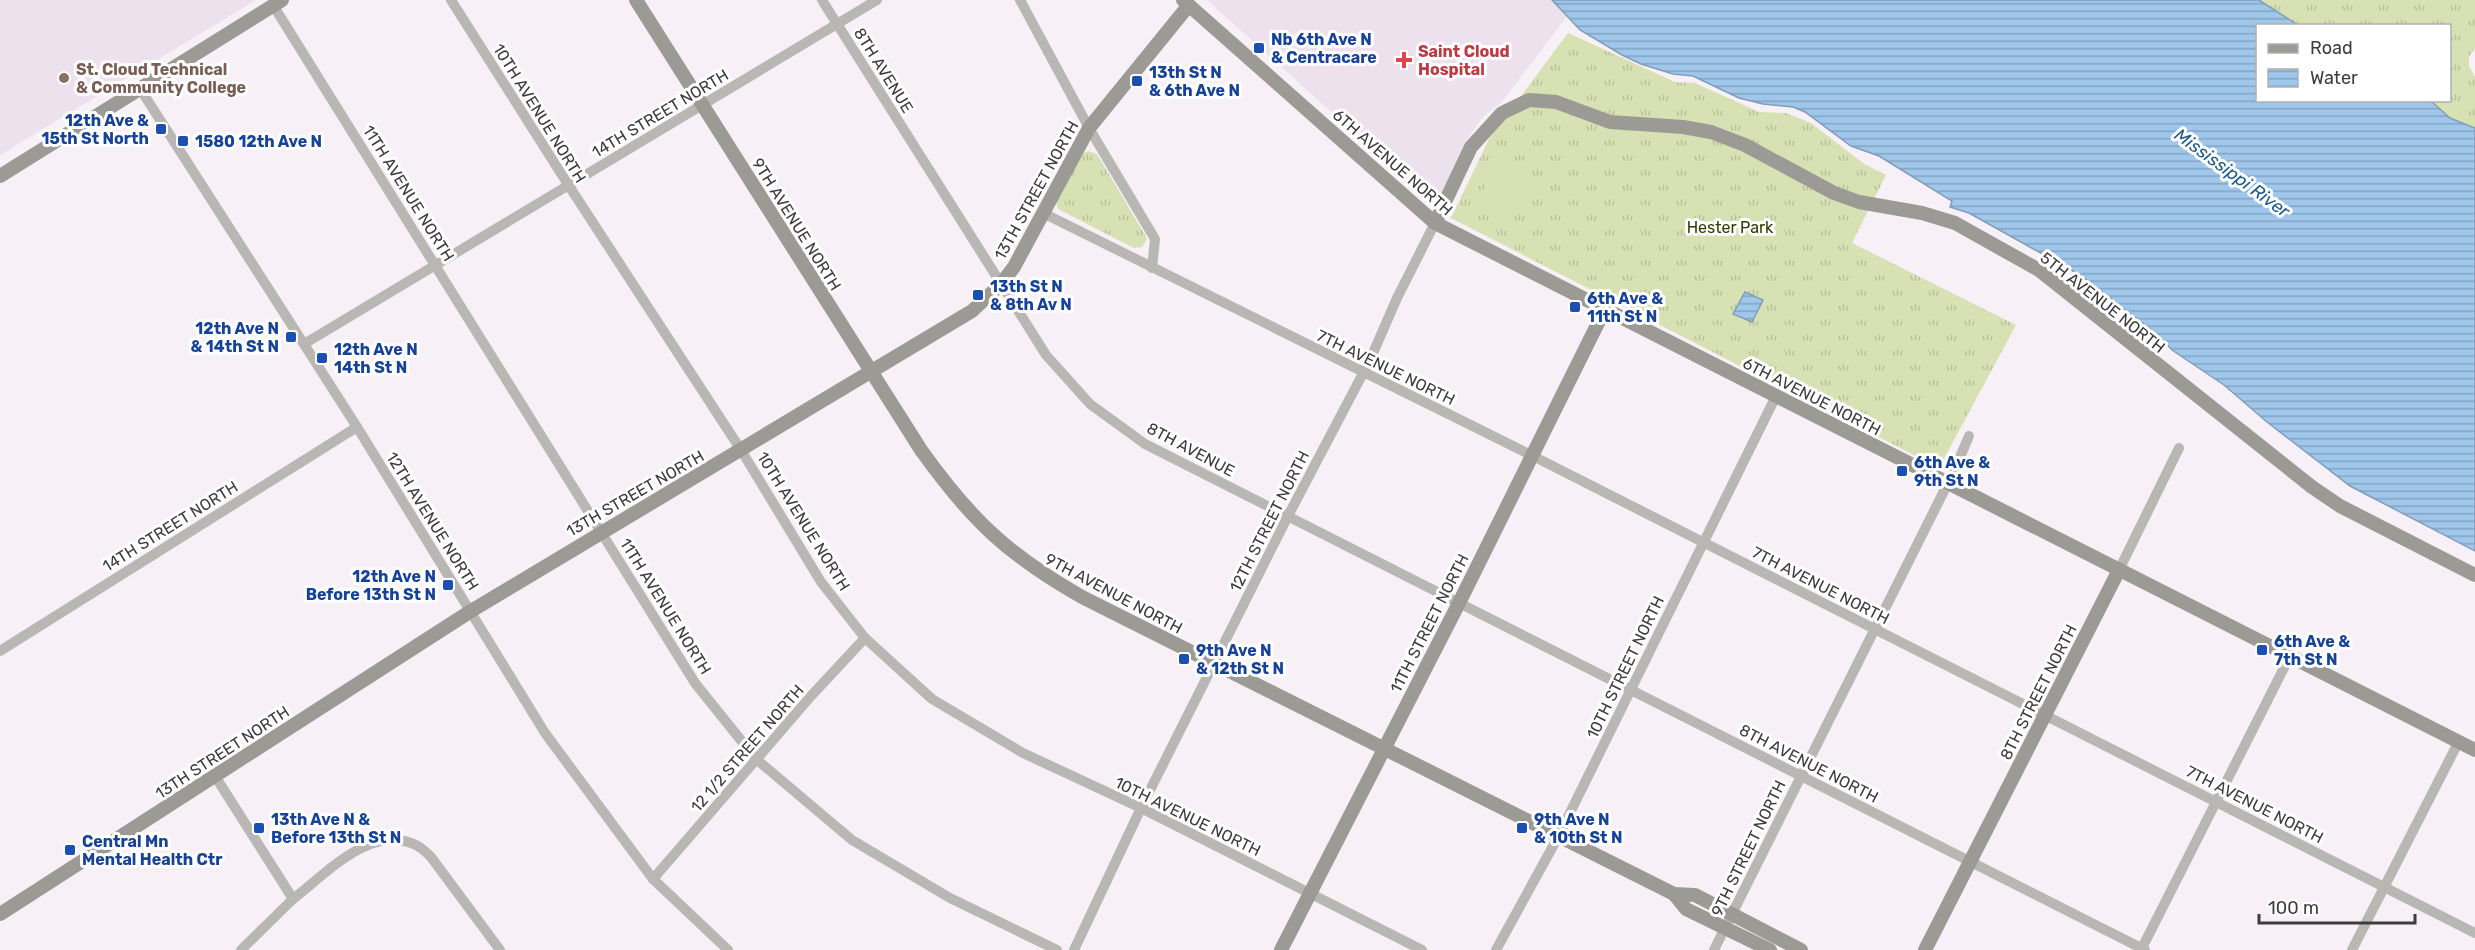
<svg xmlns="http://www.w3.org/2000/svg" width="2475" height="950" font-family="Rubik,sans-serif">
  <defs>
    <pattern id="grass-tufts" width="24" height="20" patternUnits="userSpaceOnUse" patternTransform="scale(1.5)"><rect width="24" height="20" fill="#d7e1b3"/><path d="M3 7l-1-3M5 7V3M7 7l1-3M15 17l-1-3M17 17v-4M19 17l1-3" fill="none" stroke="#bac29b"/></pattern>
    <pattern id="water-rules" width="6" height="5" patternUnits="userSpaceOnUse" patternTransform="scale(1.5)"><rect width="6" height="5" fill="#9fc7eb"/><path d="M0 2.5h6" fill="none" stroke="#83a3c0"/></pattern>
  </defs>
  <rect width="100%" height="100%" fill="#f7f1f7"/>
  <g fill="#ede1ed">
    <path d="M 0,0 L 256,0 L 0,155 Z"/>
    <path d="M 1207,0 L 1552,0 L 1567,16 L 1501,103 L 1484,116 L 1471,133 L 1441,194 L 1435,199 L 1428,199 Z"/>
  </g>
  <g fill="url(#grass-tufts)">
    <path d="M 2259,0 L 2475,0 L 2475,48 L 2469,57 L 2469,66 L 2475,77 L 2475,128 L 2450,118 L 2431,101 L 2450,100 L 2450,26 L 2298,25 Z"/>
    <path d="M 1568,33 L 1675,82 L 1695,83 L 1759,112 L 1786,113 L 1811,123 L 1864,164 L 1886,175 L 1852,243 L 2016,325 L 1939,468 L 1451,218 L 1489,139 Z"/>
    <path d="M 1088,151 L 1097,154 L 1145,235 L 1147,239 L 1142,247 L 1134,248 L 1058,209 L 1056,202 L 1083,153 Z"/>
  </g>
  <g fill="#d7e1b3">
    <path d="M 1498,163 L 1530,180 L 1522,195 L 1490,178 Z"/>
    <path d="M 1486,184 L 1518,199 L 1511,214 L 1479,199 Z"/>
  </g>
  <g fill="url(#water-rules)" stroke="#829db7" stroke-width="1.5">
    <path d="M 1552,0 L 2259,0 L 2298,25 L 2258,26 L 2258,100 L 2431,101 L 2450,118 L 2475,128 L 2475,551 L 2350,486 L 2267,422 L 2224,385 L 2172,350 L 2158,335 L 2080,275 L 1969,213 L 1950,207 L 1952,201 L 1879,156 L 1851,146 L 1805,112 L 1793,107 L 1763,104 L 1739,98 L 1693,76 L 1673,74 L 1641,64 L 1622,55 L 1580,30 Z"/>
    <path d="M 1745,292 L 1763,300 L 1752,322 L 1733,314 Z"/>
  </g>
  <g fill="none" stroke-linecap="round" stroke-linejoin="round">
    <g stroke="#b9b7b4" stroke-width="10">
      <path d="M 451,0 L 569,186 L 741,450 L 821,582 L 865,638 L 932,699 L 1023,753 L 1141,808 L 1422,950"/>
      <path d="M 822,0 L 1046,355 L 1090,404 L 1145,444 L 2145,950"/>
      <path d="M 1020,0 L 1089,128 L 1155,239 L 1152,268"/>
      <path d="M 273,5 L 695,683 L 756,759 L 852,840 L 950,898 L 1057,950"/>
      <path d="M 139,87 L 357,427 L 545,733 L 653,879 L 728,950"/>
      <path d="M 1043,213 L 1521,450 L 2475,933"/>
      <path d="M 304,344 L 877,0"/>
      <path d="M 2119,570 L 2179,448"/>
      <path d="M 0,651 L 357,427"/>
      <path d="M 215,776 L 293,899 C 326,874 371,823 416,845 C 422,848 427,853 431,857 L 500,950"/>
      <path d="M 653,879 L 811,696 L 865,638"/>
      <path d="M 241,950 L 293,899"/>
      <path d="M 1074,950 L 1141,808 L 1288,516 L 1370,360 L 1397,298 L 1435,223"/>
      <path d="M 1496,950 L 1558,837 L 1776,396"/>
      <path d="M 1714,950 L 1954,471 L 1969,436"/>
      <path d="M 2141,950 L 2290,656"/>
      <path d="M 2352,950 L 2459,741"/>
    </g>
    <g stroke="#9c9a95" stroke-width="14">
      <path d="M 636,0 L 921,450 C 971,520 1008,555 1082,597 L 1674,894 L 1695,895 L 1801,950"/>
      <path d="M 1183,0 L 1435,223 L 2475,750"/>
      <path d="M 0,176 L 282,0"/>
      <path d="M 1435,223 L 1471,147 L 1502,113 L 1529,100 L 1556,102 L 1610,122 L 1683,127 L 1711,132 L 1745,145 L 1834,193 L 1859,202 L 1922,213 L 1955,223 L 2039,270 L 2312,487 L 2340,506 L 2475,575"/>
      <path d="M 1674,894 L 1686,909 L 1770,950"/>
      <path d="M 0,914 L 471,611 L 972,311 L 1001,284 L 1014,267 L 1089,128 L 1189,5"/>
      <path d="M 1281,950 L 1459,603 L 1605,309"/>
      <path d="M 1925,950 L 2119,570"/>
    </g>
  </g>
  <g fill="#1a4fb4" stroke="#fff" stroke-width="2">
    <rect x="1253" y="42" width="12" height="12" rx="3"/>
    <rect x="1131" y="75" width="12" height="12" rx="3"/>
    <rect x="155" y="123" width="12" height="12" rx="3"/>
    <rect x="177" y="135" width="12" height="12" rx="3"/>
    <rect x="972" y="289" width="12" height="12" rx="3"/>
    <rect x="1569" y="301" width="12" height="12" rx="3"/>
    <rect x="285" y="331" width="12" height="12" rx="3"/>
    <rect x="316" y="352" width="12" height="12" rx="3"/>
    <rect x="1896" y="465" width="12" height="12" rx="3"/>
    <rect x="442" y="579" width="12" height="12" rx="3"/>
    <rect x="2256" y="644" width="12" height="12" rx="3"/>
    <rect x="1178" y="653" width="12" height="12" rx="3"/>
    <rect x="253" y="822" width="12" height="12" rx="3"/>
    <rect x="1516" y="822" width="12" height="12" rx="3"/>
    <rect x="64" y="844" width="12" height="12" rx="3"/>
  </g>
  <path fill="#e0444e" stroke="#fff" stroke-width="2" d="M1401 51h6v6h6v6h-6v6h-6v-6h-6v-6h6z"/>
  <circle fill="#8d6e63" stroke="#fff" stroke-width="2" cx="64" cy="78" r="6"/>
  <g text-anchor="middle" stroke-width="6" stroke-linejoin="round" paint-order="stroke">
    <g font-size="16" font-weight="bold" fill="#164399" stroke="#fff" text-anchor="start">
      <text x="1271" y="45">Nb 6th Ave N<tspan x="1271" dy="18">&amp; Centracare</tspan></text>
      <text x="1149" y="78">13th St N<tspan x="1149" dy="18">&amp; 6th Ave N</tspan></text>
      <text x="149" y="126" text-anchor="end">12th Ave &amp;<tspan x="149" dy="18">15th St North</tspan></text>
      <text x="195" y="147">1580 12th Ave N</text>
      <text x="990" y="292">13th St N<tspan x="990" dy="18">&amp; 8th Av N</tspan></text>
      <text x="1587" y="304">6th Ave &amp;<tspan x="1587" dy="18">11th St N</tspan></text>
      <text x="279" y="334" text-anchor="end">12th Ave N<tspan x="279" dy="18">&amp; 14th St N</tspan></text>
      <text x="334" y="355">12th Ave N<tspan x="334" dy="18">14th St N</tspan></text>
      <text x="1914" y="468">6th Ave &amp;<tspan x="1914" dy="18">9th St N</tspan></text>
      <text x="436" y="582" text-anchor="end">12th Ave N<tspan x="436" dy="18">Before 13th St N</tspan></text>
      <text x="2274" y="647">6th Ave &amp;<tspan x="2274" dy="18">7th St N</tspan></text>
      <text x="1196" y="656">9th Ave N<tspan x="1196" dy="18">&amp; 12th St N</tspan></text>
      <text x="271" y="825">13th Ave N &amp;<tspan x="271" dy="18">Before 13th St N</tspan></text>
      <text x="1534" y="825">9th Ave N<tspan x="1534" dy="18">&amp; 10th St N</tspan></text>
      <text x="82" y="847">Central Mn<tspan x="82" dy="18">Mental Health Ctr</tspan></text>
    </g>
    <g font-size="16" font-weight="bold" fill="#be3a42" stroke="#fff" text-anchor="start">
      <text x="1418" y="57">Saint Cloud<tspan x="1418" dy="18">Hospital</tspan></text>
    </g>
    <g font-size="16" font-weight="bold" fill="#785e54" stroke="#fff" text-anchor="start">
      <text x="76" y="75">St. Cloud Technical<tspan x="76" dy="18">&amp; Community College</tspan></text>
    </g>
    <g font-size="16" fill="#3e3c3e" stroke="#fff">
      <text transform="translate(884 70) rotate(58)" y="6">8TH AVENUE</text>
      <text transform="translate(540 113) rotate(58)" y="6">10TH AVENUE NORTH</text>
      <text transform="translate(660 113) rotate(-31)" y="6">14TH STREET NORTH</text>
      <text transform="translate(1393 162) rotate(41)" y="6">6TH AVENUE NORTH</text>
      <text transform="translate(1036 190) rotate(-61)" y="6">13TH STREET NORTH</text>
      <text transform="translate(409 193) rotate(58)" y="6">11TH AVENUE NORTH</text>
      <text transform="translate(797 224) rotate(58)" y="6">9TH AVENUE NORTH</text>
      <text transform="translate(2103 302) rotate(38)" y="6">5TH AVENUE NORTH</text>
      <text transform="translate(1386 367) rotate(26)" y="6">7TH AVENUE NORTH</text>
      <text transform="translate(1812 396) rotate(27)" y="6">6TH AVENUE NORTH</text>
      <text transform="translate(1191 449) rotate(28)" y="6">8TH AVENUE</text>
      <text transform="translate(635 493) rotate(-30)" y="6">13TH STREET NORTH</text>
      <text transform="translate(433 521) rotate(58)" y="6">12TH AVENUE NORTH</text>
      <text transform="translate(804 521) rotate(58)" y="6">10TH AVENUE NORTH</text>
      <text transform="translate(1269 521) rotate(-63)" y="6">12TH STREET NORTH</text>
      <text transform="translate(170 526) rotate(-32)" y="6">14TH STREET NORTH</text>
      <text transform="translate(1821 585) rotate(27)" y="6">7TH AVENUE NORTH</text>
      <text transform="translate(1114 593) rotate(28)" y="6">9TH AVENUE NORTH</text>
      <text transform="translate(666 606) rotate(58)" y="6">11TH AVENUE NORTH</text>
      <text transform="translate(1429 623) rotate(-63)" y="6">11TH STREET NORTH</text>
      <text transform="translate(1625 667) rotate(-64)" y="6">10TH STREET NORTH</text>
      <text transform="translate(2038 692) rotate(-63)" y="6">8TH STREET NORTH</text>
      <text transform="translate(747 748) rotate(-49)" y="6">12 1/2 STREET NORTH</text>
      <text transform="translate(222 752) rotate(-33)" y="6">13TH STREET NORTH</text>
      <text transform="translate(1809 763) rotate(27)" y="6">8TH AVENUE NORTH</text>
      <text transform="translate(2255 804) rotate(27)" y="6">7TH AVENUE NORTH</text>
      <text transform="translate(1188 816) rotate(26)" y="6">10TH AVENUE NORTH</text>
      <text transform="translate(1748 848) rotate(-64)" y="6">9TH STREET NORTH</text>
    </g>
    <g font-size="16" fill="#343b01" stroke="#fff">
      <text x="1730" y="233">Hester Park</text>
    </g>
    <g font-size="18" font-style="italic" fill="#1f5b89" stroke="#fff">
      <text transform="translate(2232 173) rotate(36)" y="6">Mississippi River</text>
    </g>
  </g>
  <rect x="2256" y="24" width="195" height="78" fill="#ffffff" stroke="#b2b1b2" stroke-width="1.5"/>
  <rect x="2268" y="44" width="30" height="9" fill="#9c9a95" stroke="#b2b1b2" stroke-width="1.5"/>
  <text x="2310" y="54" font-size="18" fill="#3e3c3e">Road</text>
  <rect x="2268" y="69" width="30" height="18" fill="url(#water-rules)" stroke="#b2b1b2" stroke-width="1.5"/>
  <text x="2310" y="84" font-size="18" fill="#3e3c3e">Water</text>
  <path d="M2259 914v9h156v-9" fill="none" stroke="#3e3c3e" stroke-width="3"/>
  <text x="2268" y="914" font-size="18" fill="#3e3c3e" stroke="#ffffff" stroke-width="4.5" paint-order="stroke">100 m</text>
</svg>
